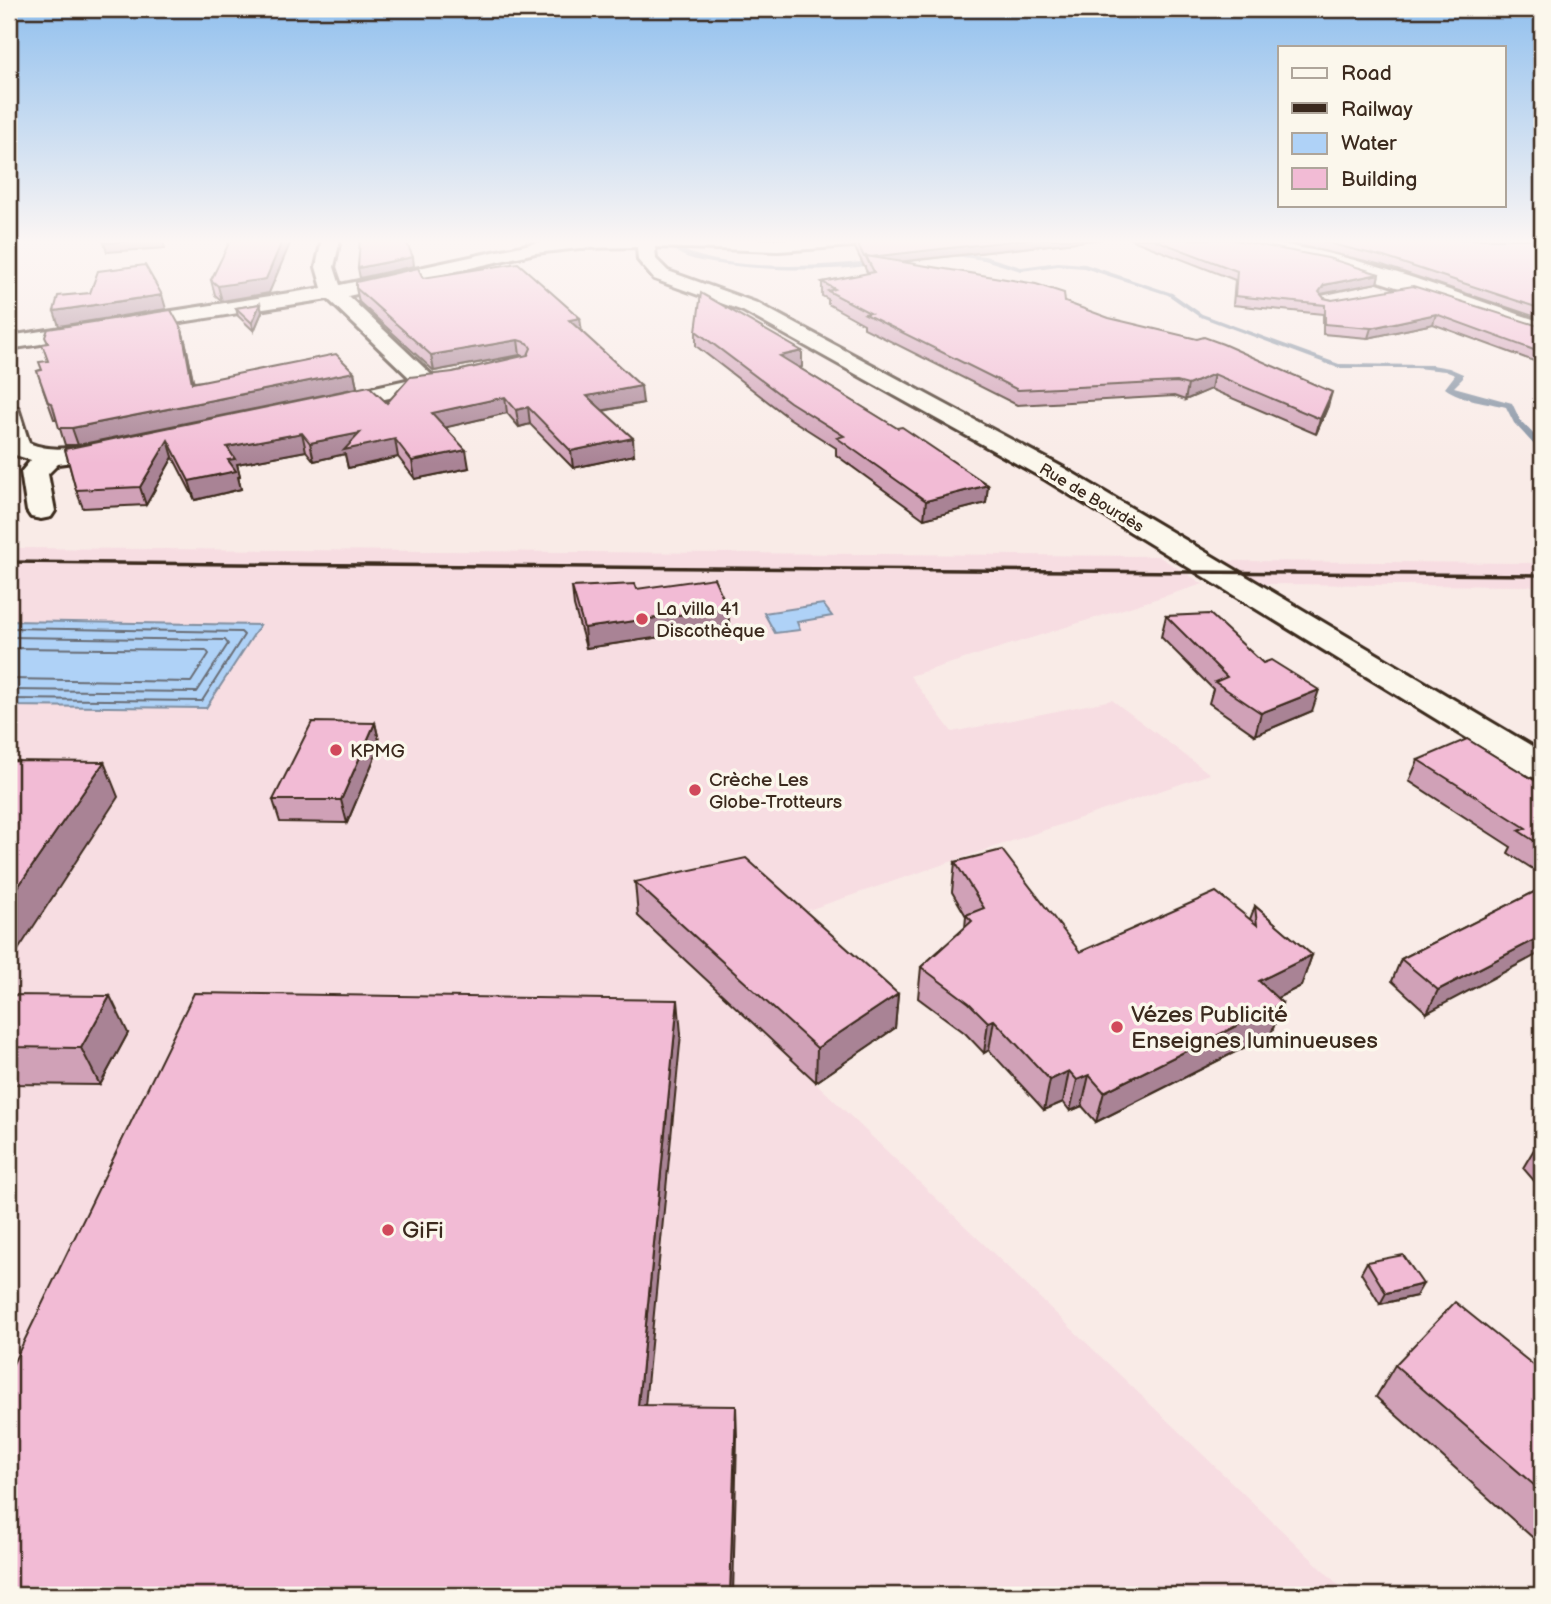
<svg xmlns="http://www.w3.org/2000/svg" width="1551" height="1604" font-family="'Balsamiq Sans',sans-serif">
  <rect width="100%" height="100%" fill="#f9ebe7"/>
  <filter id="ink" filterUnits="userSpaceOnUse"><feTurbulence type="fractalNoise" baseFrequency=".0143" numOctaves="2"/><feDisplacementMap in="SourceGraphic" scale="14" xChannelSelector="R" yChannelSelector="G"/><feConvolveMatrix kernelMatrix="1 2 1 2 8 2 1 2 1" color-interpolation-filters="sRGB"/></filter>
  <g filter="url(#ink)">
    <g fill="#f7dde2">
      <path d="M 9,548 L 1158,556 L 1203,584 L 910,676 L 952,732 L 1112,700 L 1210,774 L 779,920 L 638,916 L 816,1083 L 1349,1595 L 9,1595 Z"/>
      <path d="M 1224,561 L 1542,563 L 1542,586 L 1258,584 Z"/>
    </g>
    <g fill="#afd2f7" stroke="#818fa0" stroke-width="2">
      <path d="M 823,604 L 832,616 L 797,622 L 800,630 L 775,633 L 764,613 Z"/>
      <path d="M 9,621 L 260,625 L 206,708 L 9,706 Z"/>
    </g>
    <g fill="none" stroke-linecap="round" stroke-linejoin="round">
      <g stroke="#696d75" stroke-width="2">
        <path d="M 9,628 L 241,632 L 244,635 L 202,701 L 9,699"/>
        <path d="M 9,637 L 225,640 L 228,644 L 197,692 L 9,690"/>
        <path d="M 9,648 L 206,650 L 209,654 L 191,682 L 9,679"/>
      </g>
      <g fill="#818fa0" fill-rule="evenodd">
        <path d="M 675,239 L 681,239 L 676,246 C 720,273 826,267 877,260 L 880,262 C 850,275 715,270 684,256 C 679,254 674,250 670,247 Z"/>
        <path d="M 950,252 L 985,256 L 1021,267 L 1058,262 L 1085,264 L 1172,293 L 1202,314 L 1339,364 L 1432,365 L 1449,368 L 1463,374 L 1463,378 L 1454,387 L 1512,403 L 1520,420 L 1542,443 L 1542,450 L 1539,450 L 1514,423 L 1506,407 C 1487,402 1461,400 1445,388 L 1455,375 L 1445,371 L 1416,368 L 1338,368 L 1198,316 L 1168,295 L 1084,268 L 1058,266 L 1021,271 L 984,260 L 948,255 Z"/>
      </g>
      <g stroke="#3b2a1e" stroke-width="6">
        <g id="minor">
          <path d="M 322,239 L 340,239 L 334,267 L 340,285 L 535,243 L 566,239 L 892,239 L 883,244 L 778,251 L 655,247 L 656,259 L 668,271 L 757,303 L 1064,468 L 1542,752 L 1542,779 L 1529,776 L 1046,480 L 743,311 L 654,279 L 638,260 L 637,247 L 579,248 L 535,253 L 348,296 L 436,379 L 426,390 L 325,412 L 317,410 L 313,405 L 317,400 L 411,379 L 328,299 L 9,349 L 9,336 L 322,288 L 316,267 Z"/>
          <path d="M 1215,239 C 1326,239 1438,288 1542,322 L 1542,335 L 1326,264 L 1224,244 Z"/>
          <path d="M 1532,239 L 1542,239 L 1542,254 L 1536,253 L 1530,242 Z"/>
          <path d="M 9,406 L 18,408 L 29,443 C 68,459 97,435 128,443 L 132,448 L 128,453 L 119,456 L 58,464 L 48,474 L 55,511 L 51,517 L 41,519 L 31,517 L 27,511 L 21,472 L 31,460 L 9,453 Z"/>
        </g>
      </g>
      <use href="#minor" fill="#fbf7ec" fill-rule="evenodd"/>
      <path stroke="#3b2a1e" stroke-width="3.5" d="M 9,562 L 1542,575"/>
    </g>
    <g fill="#d0a1b7" stroke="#3b2a1e" stroke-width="2">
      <path d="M 871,239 L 1102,239 L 901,262 L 1065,302 L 1328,406 L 1316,434 L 1211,389 L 1185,400 L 1174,396 L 1017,405 L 864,328 L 864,324 L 828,304 L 828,299 L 822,296 L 822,282 L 868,274 L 865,268 L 865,266 L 864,266 L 855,248 L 856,240 Z"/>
      <path d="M 1130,239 L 1230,239 L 1379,274 L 1377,283 L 1321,295 L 1324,298 L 1332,300 L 1542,327 L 1542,364 L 1433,324 L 1368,338 L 1323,334 L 1323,314 L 1233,305 L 1235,280 Z"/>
      <path d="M 1260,239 L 1534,239 L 1537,246 L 1542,247 L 1542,319 L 1382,265 L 1299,245 Z"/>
      <path d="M 423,278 L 581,331 L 643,403 L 603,411 L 634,455 L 573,468 L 530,424 L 519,427 L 507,413 L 446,427 L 469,468 L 415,479 L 398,457 L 348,468 L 345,454 L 314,461 L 306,451 L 237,464 L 240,476 L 238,477 L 241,489 L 195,500 L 173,457 L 146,505 L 83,508 L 76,490 L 65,449 L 387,403 L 453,372 L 523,356 L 520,355 L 434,371 L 359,302 L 356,288 Z"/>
      <path d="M 211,280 L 269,293 L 222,301 L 215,295 Z"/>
      <path d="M 260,304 L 262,312 L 254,331 L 238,316 L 236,308 Z"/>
      <path d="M 182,330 L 186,345 L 193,382 L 354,372 L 357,388 L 78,445 L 65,445 L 57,419 L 54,419 L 37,371 Z"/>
      <path d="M 696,331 L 802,367 L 798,367 L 988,485 L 986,503 L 924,519 L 836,455 L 836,448 L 789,418 L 696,346 Z"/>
      <path d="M 572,587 L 637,589 L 728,608 L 729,627 L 586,648 L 574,606 Z"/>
      <path d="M 1166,616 L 1312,711 L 1255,735 L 1209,703 L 1213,689 L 1161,637 Z"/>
      <path d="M 375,723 L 380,745 L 347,823 L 280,822 L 273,800 Z"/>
      <path d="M 1418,760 L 1542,785 L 1542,875 L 1508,853 L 1511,847 L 1409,781 Z"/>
      <path d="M 955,862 L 1080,952 L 1250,919 L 1255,906 L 1312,955 L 1301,986 L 1277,998 L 1282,1003 L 1271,1034 L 1096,1122 L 1082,1106 L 1070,1111 L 1063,1102 L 1044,1110 L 989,1050 L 984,1053 L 965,1033 L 918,998 L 921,967 L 965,928 L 966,916 L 952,892 Z"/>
      <path d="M 635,882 L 898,994 L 895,1028 L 816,1082 L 638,916 Z"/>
      <path d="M 1542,888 L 1427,1013 L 1392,981 L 1401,959 Z"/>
      <path d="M 9,995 L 128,1033 L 100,1085 L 9,1084 Z"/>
      <path d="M 1542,1145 L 1542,1190 L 1523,1168 L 1536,1146 Z"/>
      <path d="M 1367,1262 L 1416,1296 L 1380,1304 L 1361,1273 Z"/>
      <path d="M 1395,1365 L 1542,1372 L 1542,1546 L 1376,1397 Z"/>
    </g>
    <g fill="#a98395" stroke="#3b2a1e" stroke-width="2">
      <path d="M 162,239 L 165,248 L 107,252 L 104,243 Z"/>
      <path d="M 283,239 L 292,239 L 269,293 L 222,301 L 218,286 Z"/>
      <path d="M 1028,239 L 1102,239 L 870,265 L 866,257 Z"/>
      <path d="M 413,257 L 414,266 L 360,278 L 358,268 Z"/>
      <path d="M 1379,274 L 1377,283 L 1321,294 L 1316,301 L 1319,292 L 1324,285 Z"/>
      <path d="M 162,295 L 166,309 L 59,326 L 54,311 Z"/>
      <path d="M 260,304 L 262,312 L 254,331 L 252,323 Z"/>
      <path d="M 1436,314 L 1433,324 L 1368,338 L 1371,328 Z"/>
      <path d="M 580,318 L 582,333 L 569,320 Z"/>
      <path d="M 182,330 L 186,345 L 197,399 L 192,383 Z"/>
      <path d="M 518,340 L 520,355 L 434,371 L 431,355 Z"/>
      <path d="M 802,351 L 802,367 L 780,371 L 780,356 Z"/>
      <path d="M 354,372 L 357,388 L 78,445 L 72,428 Z"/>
      <path d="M 1214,374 L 1211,389 L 1185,400 L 1188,385 Z"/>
      <path d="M 641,386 L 643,403 L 589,413 L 587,396 Z"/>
      <path d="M 1332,392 L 1328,406 L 1316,434 L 1320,419 Z"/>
      <path d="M 505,397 L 507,413 L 435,430 L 432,413 Z"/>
      <path d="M 528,407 L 530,424 L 519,427 L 516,410 Z"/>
      <path d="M 302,433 L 306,451 L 237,464 L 240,476 L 238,477 L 241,489 L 195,500 L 189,481 L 228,460 L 227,447 Z"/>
      <path d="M 360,433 L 395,439 L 398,457 L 348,468 L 345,454 L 314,461 L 310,443 Z"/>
      <path d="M 633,438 L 634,455 L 573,468 L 571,451 Z"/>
      <path d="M 168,440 L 173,457 L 146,505 L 140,487 Z"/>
      <path d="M 466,450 L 469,468 L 415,479 L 412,461 Z"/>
      <path d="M 988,485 L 986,503 L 924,519 L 926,501 Z"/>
      <path d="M 728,608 L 729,627 L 586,648 L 584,628 Z"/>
      <path d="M 1319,690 L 1312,711 L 1255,735 L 1261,713 Z"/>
      <path d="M 375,723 L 380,745 L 347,823 L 341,800 Z"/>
      <path d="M 104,762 L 118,797 L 9,964 L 9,900 Z"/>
      <path d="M 1542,936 L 1542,952 L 1427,1013 L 1438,990 Z"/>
      <path d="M 1312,955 L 1301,986 L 1249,1012 L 1259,981 Z"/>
      <path d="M 898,994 L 895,1028 L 816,1082 L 817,1048 Z"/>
      <path d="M 110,996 L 128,1033 L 100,1085 L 81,1048 Z"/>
      <path d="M 678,1000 L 681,1034 L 642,1437 L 638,1405 Z"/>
      <path d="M 1282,1003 L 1271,1034 L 1096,1122 L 1104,1092 Z"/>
      <path d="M 994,1020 L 989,1050 L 984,1053 L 988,1022 Z"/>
      <path d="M 1069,1071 L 1063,1102 L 1044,1110 L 1050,1080 Z"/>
      <path d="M 1089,1075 L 1082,1106 L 1070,1111 L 1077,1080 Z"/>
      <path d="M 1423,1284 L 1416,1296 L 1380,1304 L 1386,1293 Z"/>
      <path d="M 736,1406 L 737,1438 L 733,1595 L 730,1595 Z"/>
    </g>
    <g fill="#f2bbd5" stroke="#3b2a1e" stroke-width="2">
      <path d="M 102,239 L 162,239 L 104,243 Z"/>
      <path d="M 231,239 L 283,239 L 266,279 L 218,286 L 211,280 Z"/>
      <path d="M 360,239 L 405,239 L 413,257 L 358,268 Z"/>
      <path d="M 871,239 L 1028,239 L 870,257 L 866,256 L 866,257 L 864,257 L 856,240 Z"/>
      <path d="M 1153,239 L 1230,239 L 1328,258 L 1379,274 L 1324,285 L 1319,292 L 1324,298 L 1332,300 L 1413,286 L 1542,327 L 1542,353 L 1436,314 L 1371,328 L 1325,324 L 1325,305 L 1235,296 L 1237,271 Z"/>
      <path d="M 1312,239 L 1534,239 L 1537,246 L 1542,247 L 1542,309 L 1384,257 Z"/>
      <path d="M 866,256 L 1036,284 L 1064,293 L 1065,302 L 1109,318 L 1197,339 L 1204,337 L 1223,344 L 1332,392 L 1320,419 L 1214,374 L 1188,385 L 1177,382 L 1018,390 L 865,314 L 870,313 L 828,291 L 835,289 L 822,282 L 874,272 Z"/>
      <path d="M 518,263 L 580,318 L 569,320 L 641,386 L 587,396 L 633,438 L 571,451 L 528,407 L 516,410 L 505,397 L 432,413 L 466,450 L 412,461 L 395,439 L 344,450 L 360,433 L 310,443 L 302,433 L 227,447 L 235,459 L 228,460 L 236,471 L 189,481 L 168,440 L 140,487 L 76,490 L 65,449 L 369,386 L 387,403 L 410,377 L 453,372 L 528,355 L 531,348 L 528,343 L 518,340 L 431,355 L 356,288 L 356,282 L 418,268 L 423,278 Z"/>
      <path d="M 145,265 L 162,295 L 54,311 L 58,296 L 90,293 L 98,271 Z"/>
      <path d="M 701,293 L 802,351 L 780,356 L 897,428 L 902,427 L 988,485 L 926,501 L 837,438 L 844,436 L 790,402 L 696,331 Z"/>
      <path d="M 260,304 L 252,323 L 236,308 Z"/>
      <path d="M 171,310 L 182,330 L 192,383 L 336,354 L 354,372 L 72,428 L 59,428 L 52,403 L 48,402 L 37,371 L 42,370 L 39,362 L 48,361 L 42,344 L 48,343 L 45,337 L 48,329 Z"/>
      <path d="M 714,578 L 728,608 L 584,628 L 572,587 L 635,584 L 637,589 Z"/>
      <path d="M 1210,614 L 1263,663 L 1271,660 L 1319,690 L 1261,713 L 1215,682 L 1227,677 L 1166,616 Z"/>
      <path d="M 312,722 L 375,723 L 341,800 L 273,800 Z"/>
      <path d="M 1467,739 L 1542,785 L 1542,846 L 1519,831 L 1526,828 L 1418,760 Z"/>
      <path d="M 9,761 L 104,762 L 9,900 Z"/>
      <path d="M 1002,850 L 1080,952 L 1216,892 L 1257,925 L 1255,906 L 1312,955 L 1259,981 L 1282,1003 L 1104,1092 L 1089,1075 L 1077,1080 L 1069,1071 L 1050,1080 L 994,1020 L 988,1022 L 969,1003 L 921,967 L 972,921 L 966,915 L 984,908 L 955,862 Z"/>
      <path d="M 746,858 L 898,994 L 817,1048 L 635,882 Z"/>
      <path d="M 1542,888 L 1542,936 L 1438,990 L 1401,959 Z"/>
      <path d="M 194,993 L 678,1000 L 638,1405 L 736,1406 L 730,1595 L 9,1595 L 9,1372 Z"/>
      <path d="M 9,995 L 110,996 L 81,1048 L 9,1047 Z"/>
      <path d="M 1542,1145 L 1542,1153 L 1536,1146 Z"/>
      <path d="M 1403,1255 L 1423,1284 L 1386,1293 L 1367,1262 Z"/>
      <path d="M 1455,1302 L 1542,1372 L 1542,1492 L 1395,1365 Z"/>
    </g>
  </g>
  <linearGradient id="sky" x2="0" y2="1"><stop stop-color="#91c0ee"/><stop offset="0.52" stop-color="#fcf6f4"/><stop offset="1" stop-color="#fcf6f4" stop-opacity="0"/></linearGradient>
  <rect width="1551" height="464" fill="url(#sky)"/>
  <g fill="#d1495b" stroke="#fbf7ec" stroke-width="2.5">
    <circle cx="642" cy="619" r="7"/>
    <circle cx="336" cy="750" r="7"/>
    <circle cx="695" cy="790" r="7"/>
    <circle cx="1117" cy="1027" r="7"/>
    <circle cx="388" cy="1230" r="7"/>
  </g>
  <g text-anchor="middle" stroke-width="7" stroke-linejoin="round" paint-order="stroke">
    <g font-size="16" fill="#3b2a1e" stroke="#fbf7ec">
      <text transform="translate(1092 497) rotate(31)" y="6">Rue de Bourdès</text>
    </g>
    <g font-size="19" fill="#3b2a1e" stroke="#fbf7ec" text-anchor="start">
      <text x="656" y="615">La villa 41<tspan x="656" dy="22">Discothèque</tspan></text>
      <text x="350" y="757">KPMG</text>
      <text x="709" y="786">Crèche Les<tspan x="709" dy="22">Globe-Trotteurs</tspan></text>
    </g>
    <g font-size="23" fill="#3b2a1e" stroke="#fbf7ec" text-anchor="start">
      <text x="1131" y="1022">Vézes Publicité<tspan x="1131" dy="26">Enseignes luminueuses</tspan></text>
      <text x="402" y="1238">GiFi</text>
    </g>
  </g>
  <rect width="1551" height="1604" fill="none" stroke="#fbf7ec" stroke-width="35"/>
  <rect x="18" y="18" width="1516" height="1569" fill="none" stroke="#3b2a1e" stroke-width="2.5" filter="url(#ink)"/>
  <rect x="1278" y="46" width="228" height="161" fill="#fbf7ec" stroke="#aea59a" stroke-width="2"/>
  <rect x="1292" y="68" width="35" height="10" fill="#fbf7ec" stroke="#aea59a" stroke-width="2"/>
  <text x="1341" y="80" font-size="21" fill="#3b2a1e">Road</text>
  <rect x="1292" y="103" width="35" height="10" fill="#3b2a1e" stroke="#aea59a" stroke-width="2"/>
  <text x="1341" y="116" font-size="21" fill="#3b2a1e">Railway</text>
  <rect x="1292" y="133" width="35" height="21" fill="#afd2f7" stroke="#aea59a" stroke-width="2"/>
  <text x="1341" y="150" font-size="21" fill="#3b2a1e">Water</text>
  <rect x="1292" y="168" width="35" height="21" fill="#f2bbd5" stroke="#aea59a" stroke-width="2"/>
  <text x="1341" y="186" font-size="21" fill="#3b2a1e">Building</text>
</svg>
